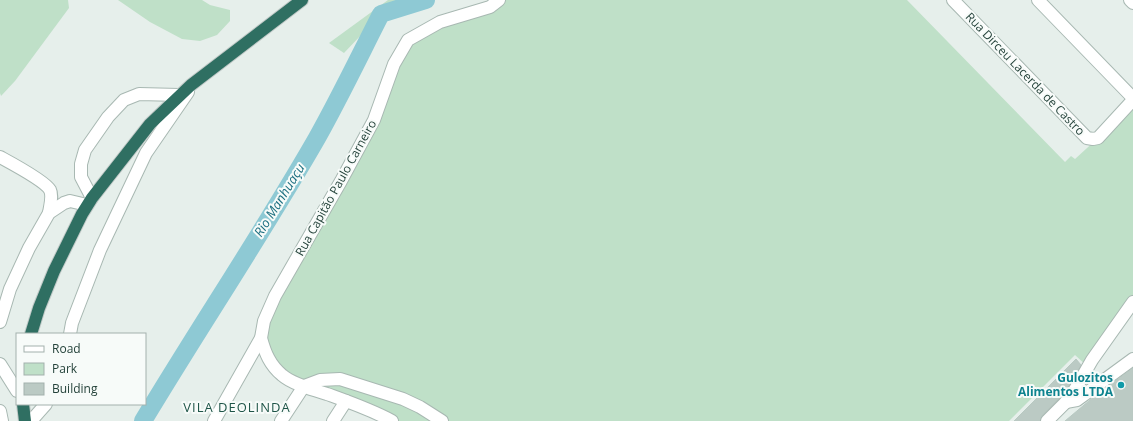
<svg xmlns="http://www.w3.org/2000/svg" width="1133" height="421" font-family="'Open Sans',sans-serif">
  <rect width="100%" height="100%" fill="#e6efeb"/>
  <g fill="#bfe0c8">
    <path d="M 0,0 L 68,0 L 69,8 L 15,81 L 1,96 L 0,93 Z"/>
    <path d="M 118,0 L 202,0 L 210,5 L 230,10 L 230,21 L 217,35 L 200,41 L 182,39 L 150,22 Z"/>
    <path d="M 388,0 L 426,0 L 381,14 L 344,53 L 329,43 Z"/>
    <path d="M 499,0 L 907,0 L 1065,162 L 1071,156 L 1075,159 L 1098,138 L 1133,100 L 1133,302 L 1088,367 L 1075,355 L 1009,421 L 392,421 L 304,386 L 269,362 L 264,321 L 408,40 Z"/>
  </g>
  <path fill="#0003" d="M 1080,365 L 1084,373 L 1048,421 L 1015,421 Z"/>
  <g fill="none" stroke-linecap="round" stroke-linejoin="round">
    <path stroke="#8ec9d4" stroke-width="18" d="M 143,421 C 200,326 262,234 317,138 C 340,97 360,55 381,14 L 426,0"/>
  </g>
  <g fill="#bbcac4" stroke="#b8c9c2">
    <path d="M 1076,359 L 1081,365 L 1070,384 L 1060,397 L 1042,416 L 1040,421 L 1014,421 Z"/>
    <path d="M 1133,368 L 1133,421 L 1065,421 L 1090,400 Z"/>
  </g>
  <g fill="none" stroke-linecap="round" stroke-linejoin="round">
    <g stroke="#a8b8b2" stroke-width="14">
      <g id="minor">
        <path d="M 953,0 L 1087,138 L 1093,139 L 1098,138 L 1133,100"/>
        <path d="M 1038,0 L 1133,98"/>
        <path d="M 1130,0 L 1133,3"/>
        <path d="M 0,157 C 11,163 45,181 50,190 C 53,196 50,206 49,213"/>
        <path d="M 92,198 L 81,177 L 81,164 L 85,150 L 108,117 L 124,100 L 139,94 L 179,95"/>
        <path d="M 0,322 L 10,289 L 29,248 L 49,213 L 64,203 L 70,201 L 87,205"/>
        <path d="M 70,334 L 72,323 L 100,250 L 146,153 L 188,92"/>
        <path d="M 261,338 C 265,353 270,365 282,375 C 292,384 314,390 327,394 C 349,402 372,410 392,421"/>
        <path d="M 0,364 L 17,391"/>
        <path d="M 1066,402 L 1077,400 L 1133,359"/>
        <path d="M 0,411 L 2,421"/>
        <path d="M 31,421 L 46,404"/>
        <path d="M 214,421 L 261,338 L 264,321 L 275,296 L 341,181 L 374,120 L 394,64 L 408,40 L 440,22 L 490,7 L 499,0"/>
        <path d="M 281,421 L 304,386 L 320,380 L 340,379 L 403,399 L 420,407 L 442,421"/>
        <path d="M 333,421 L 346,401"/>
        <path d="M 1047,421 L 1066,402 L 1076,388 L 1092,360 L 1133,302"/>
      </g>
    </g>
    <g stroke="#c2cac8" stroke-width="14">
      <g id="highway">
        <path d="M 31,334 L 39,308 L 54,271 L 82,214 L 92,198 L 150,124 L 191,85 L 302,0"/>
        <path d="M 23,404 L 25,421"/>
      </g>
    </g>
    <use href="#minor" stroke="#fff" stroke-width="12"/>
    <use href="#highway" stroke="#2f6f62" stroke-width="12"/>
  </g>
  <circle fill="#0f9aa8" stroke="#f7fbf9" stroke-width="1.5" cx="1121" cy="385" r="4"/>
  <g text-anchor="middle" stroke-width="4" stroke-linejoin="round" paint-order="stroke">
    <g font-size="12" fill="#24423a" stroke="#f7fbf9">
      <text transform="translate(1025 74) rotate(46)" y="4">Rua Dirceu Lacerda de Castro</text>
      <text transform="translate(336 188) rotate(-61)" y="4">Rua Capitão Paulo Carneiro</text>
    </g>
    <g font-size="12" font-weight="bold" fill="#0d838f" stroke="#f7fbf9" text-anchor="end">
      <text x="1113" y="382">Gulozitos<tspan x="1113" dy="14">Alimentos LTDA</tspan></text>
    </g>
    <g font-size="13" font-style="italic" fill="#1c6f80" stroke="#f7fbf9">
      <text transform="translate(279 200) rotate(-58)" y="5">Rio Manhuaçu</text>
    </g>
    <g font-size="13" letter-spacing="1" fill="#1f5548" stroke="#f7fbf9">
      <text x="237" y="412">VILA DEOLINDA</text>
    </g>
  </g>
  <rect x="16" y="333" width="130" height="72" fill="#f7fbf9" stroke="#a3b1ad"/>
  <rect x="24" y="346" width="20" height="6" fill="#ffffff" stroke="#a3b1ad"/>
  <text x="52" y="353" font-size="12" fill="#24423a">Road</text>
  <rect x="24" y="363" width="20" height="12" fill="#bfe0c8" stroke="#a3b1ad"/>
  <text x="52" y="373" font-size="12" fill="#24423a">Park</text>
  <rect x="24" y="383" width="20" height="12" fill="#bbcac4" stroke="#a3b1ad"/>
  <text x="52" y="393" font-size="12" fill="#24423a">Building</text>
</svg>
